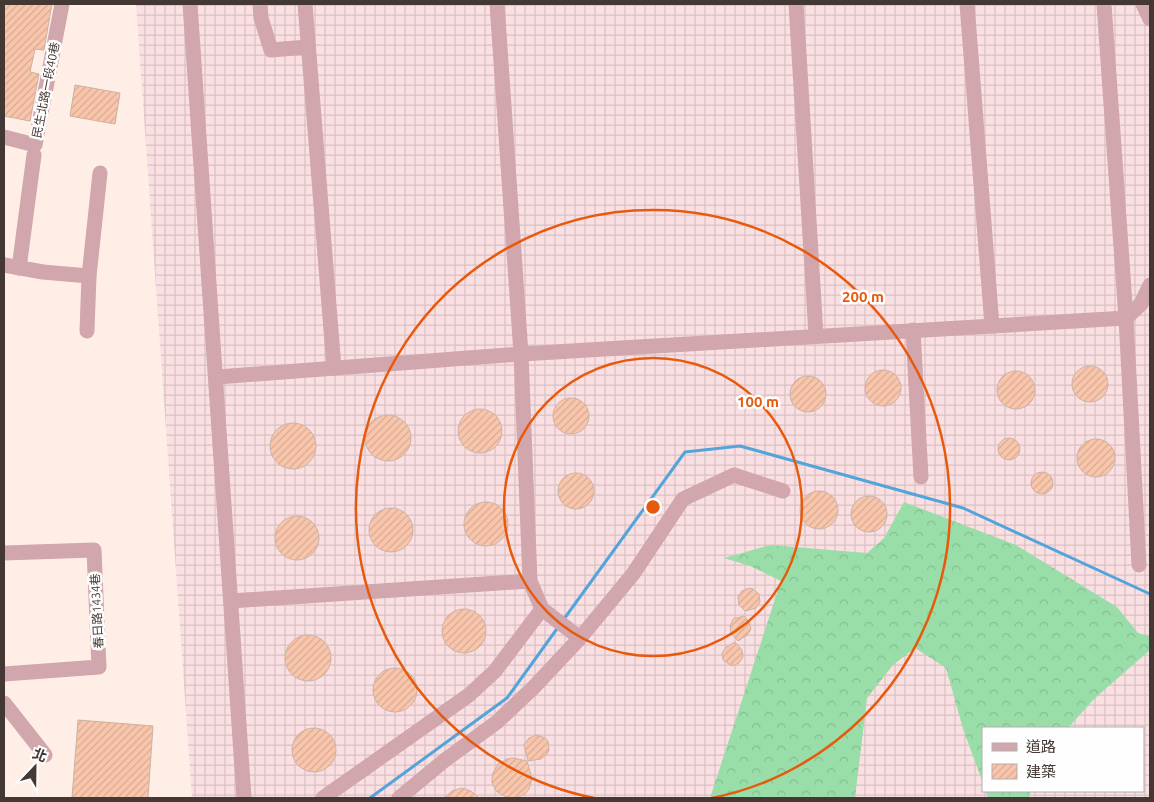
<svg xmlns="http://www.w3.org/2000/svg" width="1154" height="802" font-family="Ubuntu,'Noto Sans TC',sans-serif">
  <defs>
    <pattern id="industrial-grid" width="8" height="8" patternUnits="userSpaceOnUse" patternTransform="scale(1.25)"><rect width="8" height="8" fill="#fbe0e3"/><path d="M0 4h8M4 0v8" fill="none" stroke="#d8c1c3"/></pattern>
    <pattern id="forest-crowns" width="20" height="18" patternUnits="userSpaceOnUse" patternTransform="scale(1.25)"><rect width="20" height="18" fill="#99dea8"/><path d="M2 6a3 3 0 1 1 6 0M12 15a3 3 0 1 1 6 0" fill="none" stroke="#85bf91"/></pattern>
    <pattern id="building-hatch" width="6" height="6" patternUnits="userSpaceOnUse" patternTransform="scale(1.25)"><rect width="6" height="6" fill="#f9c6ac"/><path d="M-1 1l2-2M0 6l6-6M5 7l2-2" fill="none" stroke="#d7ab94"/></pattern>
  </defs>
  <rect width="100%" height="100%" fill="#feeee5"/>
  <path fill="url(#industrial-grid)" fill-rule="evenodd" d="M 136,4 L 1150,4 L 1150,798 L 192,798 ZM 983,728 L 1143,728 L 1143,791 L 983,791 Z"/>
  <g fill="url(#forest-crowns)">
    <path d="M 904,502 L 1016,545 L 1117,607 L 1138,633 L 1150,636 L 1150,650 L 1094,699 L 1068,728 L 983,728 L 983,783 L 963,729 L 946,668 L 915,648 L 893,665 L 867,698 L 855,798 L 710,798 L 781,581 L 750,566 L 724,558 L 770,545 L 867,553 L 884,538 Z"/>
    <path d="M 986,791 L 1031,791 L 1029,798 L 988,798 Z"/>
  </g>
  <g fill="none" stroke-linecap="round" stroke-linejoin="round">
    <g stroke="#52a4db" stroke-width="3">
      <path d="M 564,619 L 685,452 L 740,446 L 963,508 L 1150,594"/>
      <path d="M 370,798 L 507,698 L 559,626"/>
    </g>
  </g>
  <g fill="url(#building-hatch)" stroke="#cbb2a5">
    <path d="M 4,4 L 52,4 L 44,50 L 35,49 L 30,72 L 39,74 L 30,121 L 4,116 Z"/>
    <path d="M 75,85 L 120,93 L 115,124 L 70,116 Z"/>
    <circle cx="1090" cy="384" r="18"/>
    <circle cx="883" cy="388" r="18"/>
    <circle cx="1016" cy="390" r="19"/>
    <circle cx="808" cy="394" r="18"/>
    <circle cx="571" cy="416" r="18"/>
    <circle cx="480" cy="431" r="22"/>
    <circle cx="388" cy="438" r="23"/>
    <circle cx="293" cy="446" r="23"/>
    <circle cx="1009" cy="449" r="11"/>
    <circle cx="1096" cy="458" r="19"/>
    <circle cx="1042" cy="483" r="11"/>
    <circle cx="576" cy="491" r="18"/>
    <circle cx="819" cy="510" r="19"/>
    <circle cx="869" cy="514" r="18"/>
    <circle cx="486" cy="524" r="22"/>
    <circle cx="391" cy="530" r="22"/>
    <circle cx="297" cy="538" r="22"/>
    <path d="M 749,588 L 753,589 L 759,594 L 760,602 L 756,608 L 745,611 L 739,605 L 738,597 L 742,591 Z"/>
    <circle cx="464" cy="631" r="22"/>
    <path d="M 744,616 L 749,622 L 751,629 L 747,635 L 738,641 L 731,633 L 730,626 L 733,619 Z"/>
    <circle cx="308" cy="658" r="23"/>
    <path d="M 735,642 L 742,650 L 743,657 L 739,663 L 732,666 L 723,660 L 722,653 L 726,647 Z"/>
    <circle cx="395" cy="690" r="22"/>
    <path d="M 78,720 L 153,726 L 148,798 L 72,798 Z"/>
    <circle cx="314" cy="750" r="22"/>
    <path d="M 537,735 L 545,738 L 548,741 L 549,750 L 547,754 L 541,759 L 528,761 L 524,745 L 529,738 Z"/>
    <path d="M 513,758 L 527,761 L 532,779 L 529,789 L 526,793 L 517,798 L 509,798 L 497,792 L 492,783 L 492,778 L 493,773 L 498,764 L 507,759 Z"/>
    <path d="M 462,788 L 471,791 L 479,798 L 444,798 L 452,791 Z"/>
  </g>
  <g fill="none" stroke-linecap="round" stroke-linejoin="round">
    <g stroke="#d1a6ac" stroke-width="15">
      <path d="M 190,4 L 244,798"/>
      <path d="M 260,4 L 261,18 L 271,50 L 308,47"/>
      <path d="M 305,4 L 334,368"/>
      <path d="M 497,4 L 521,354 L 530,581 L 542,609 L 580,638"/>
      <path d="M 796,4 L 816,336"/>
      <path d="M 967,4 L 992,326"/>
      <path d="M 1104,4 L 1126,318 L 1139,565"/>
      <path d="M 1143,4 L 1150,19"/>
      <path d="M 4,137 L 35,145 L 62,4"/>
      <path d="M 4,265 L 43,272 L 89,276"/>
      <path d="M 19,268 L 34,155"/>
      <path d="M 913,330 L 921,477"/>
      <path d="M 87,331 L 89,276 L 100,173"/>
      <path d="M 217,377 L 521,354 L 1126,318 L 1141,304 L 1150,285"/>
      <path d="M 4,553 L 94,550 L 99,667 L 4,674"/>
      <path d="M 231,601 L 530,581"/>
      <path d="M 4,703 L 45,755"/>
      <path d="M 323,798 L 469,695 L 495,671 L 542,609"/>
      <path d="M 399,798 L 445,760 L 497,722 L 534,687 L 580,638 L 633,574 L 683,499 L 734,475 L 783,491"/>
    </g>
  </g>
  <g fill="none" stroke="#e8590c" stroke-width="2.5">
    <circle cx="653" cy="507" r="149"/>
    <path d="M594 798A297 297 0 1 1 712 798"/>
  </g>
  <g text-anchor="middle" stroke-width="5" stroke-linejoin="round" paint-order="stroke">
    <g font-size="12" fill="#433833" stroke="#fefefe">
      <text transform="translate(46 90) rotate(-79)" y="4">民生北路一段40巷</text>
      <text transform="translate(97 611) rotate(-93)" y="4">春日路1434巷</text>
    </g>
  </g>
  <circle cx="653" cy="507" r="8" fill="#e8590c" stroke="#fefefe" stroke-width="2.5"/>
  <g font-size="15" text-anchor="middle" font-weight="bold" fill="#e8590c" stroke="#fefefe" stroke-width="5" stroke-linejoin="round" paint-order="stroke">
    <text x="863" y="302">200 m</text>
    <text x="758" y="407">100 m</text>
  </g>
  <rect width="1154" height="802" fill="none" stroke="#433833" stroke-width="10"/>
  <rect x="982" y="727" width="162" height="65" fill="#fefefe" stroke="#b3afad"/>
  <rect x="992" y="743" width="25" height="8" fill="#d1a6ac" stroke="#b3afad"/>
  <text x="1026" y="752" font-size="15" fill="#433833">道路</text>
  <rect x="992" y="764" width="25" height="15" fill="url(#building-hatch)" stroke="#b3afad"/>
  <text x="1026" y="777" font-size="15" fill="#433833">建築</text>
  <g transform="translate(35 767) rotate(22)" stroke="#fefefe" stroke-width="4" paint-order="stroke">
  <path d="M0-4L9 19L0 12L-9 19Z" fill="#433833"/>
  <text y="-8" font-size="14" font-weight="bold" text-anchor="middle" fill="#433833">北</text>
  </g>
</svg>
